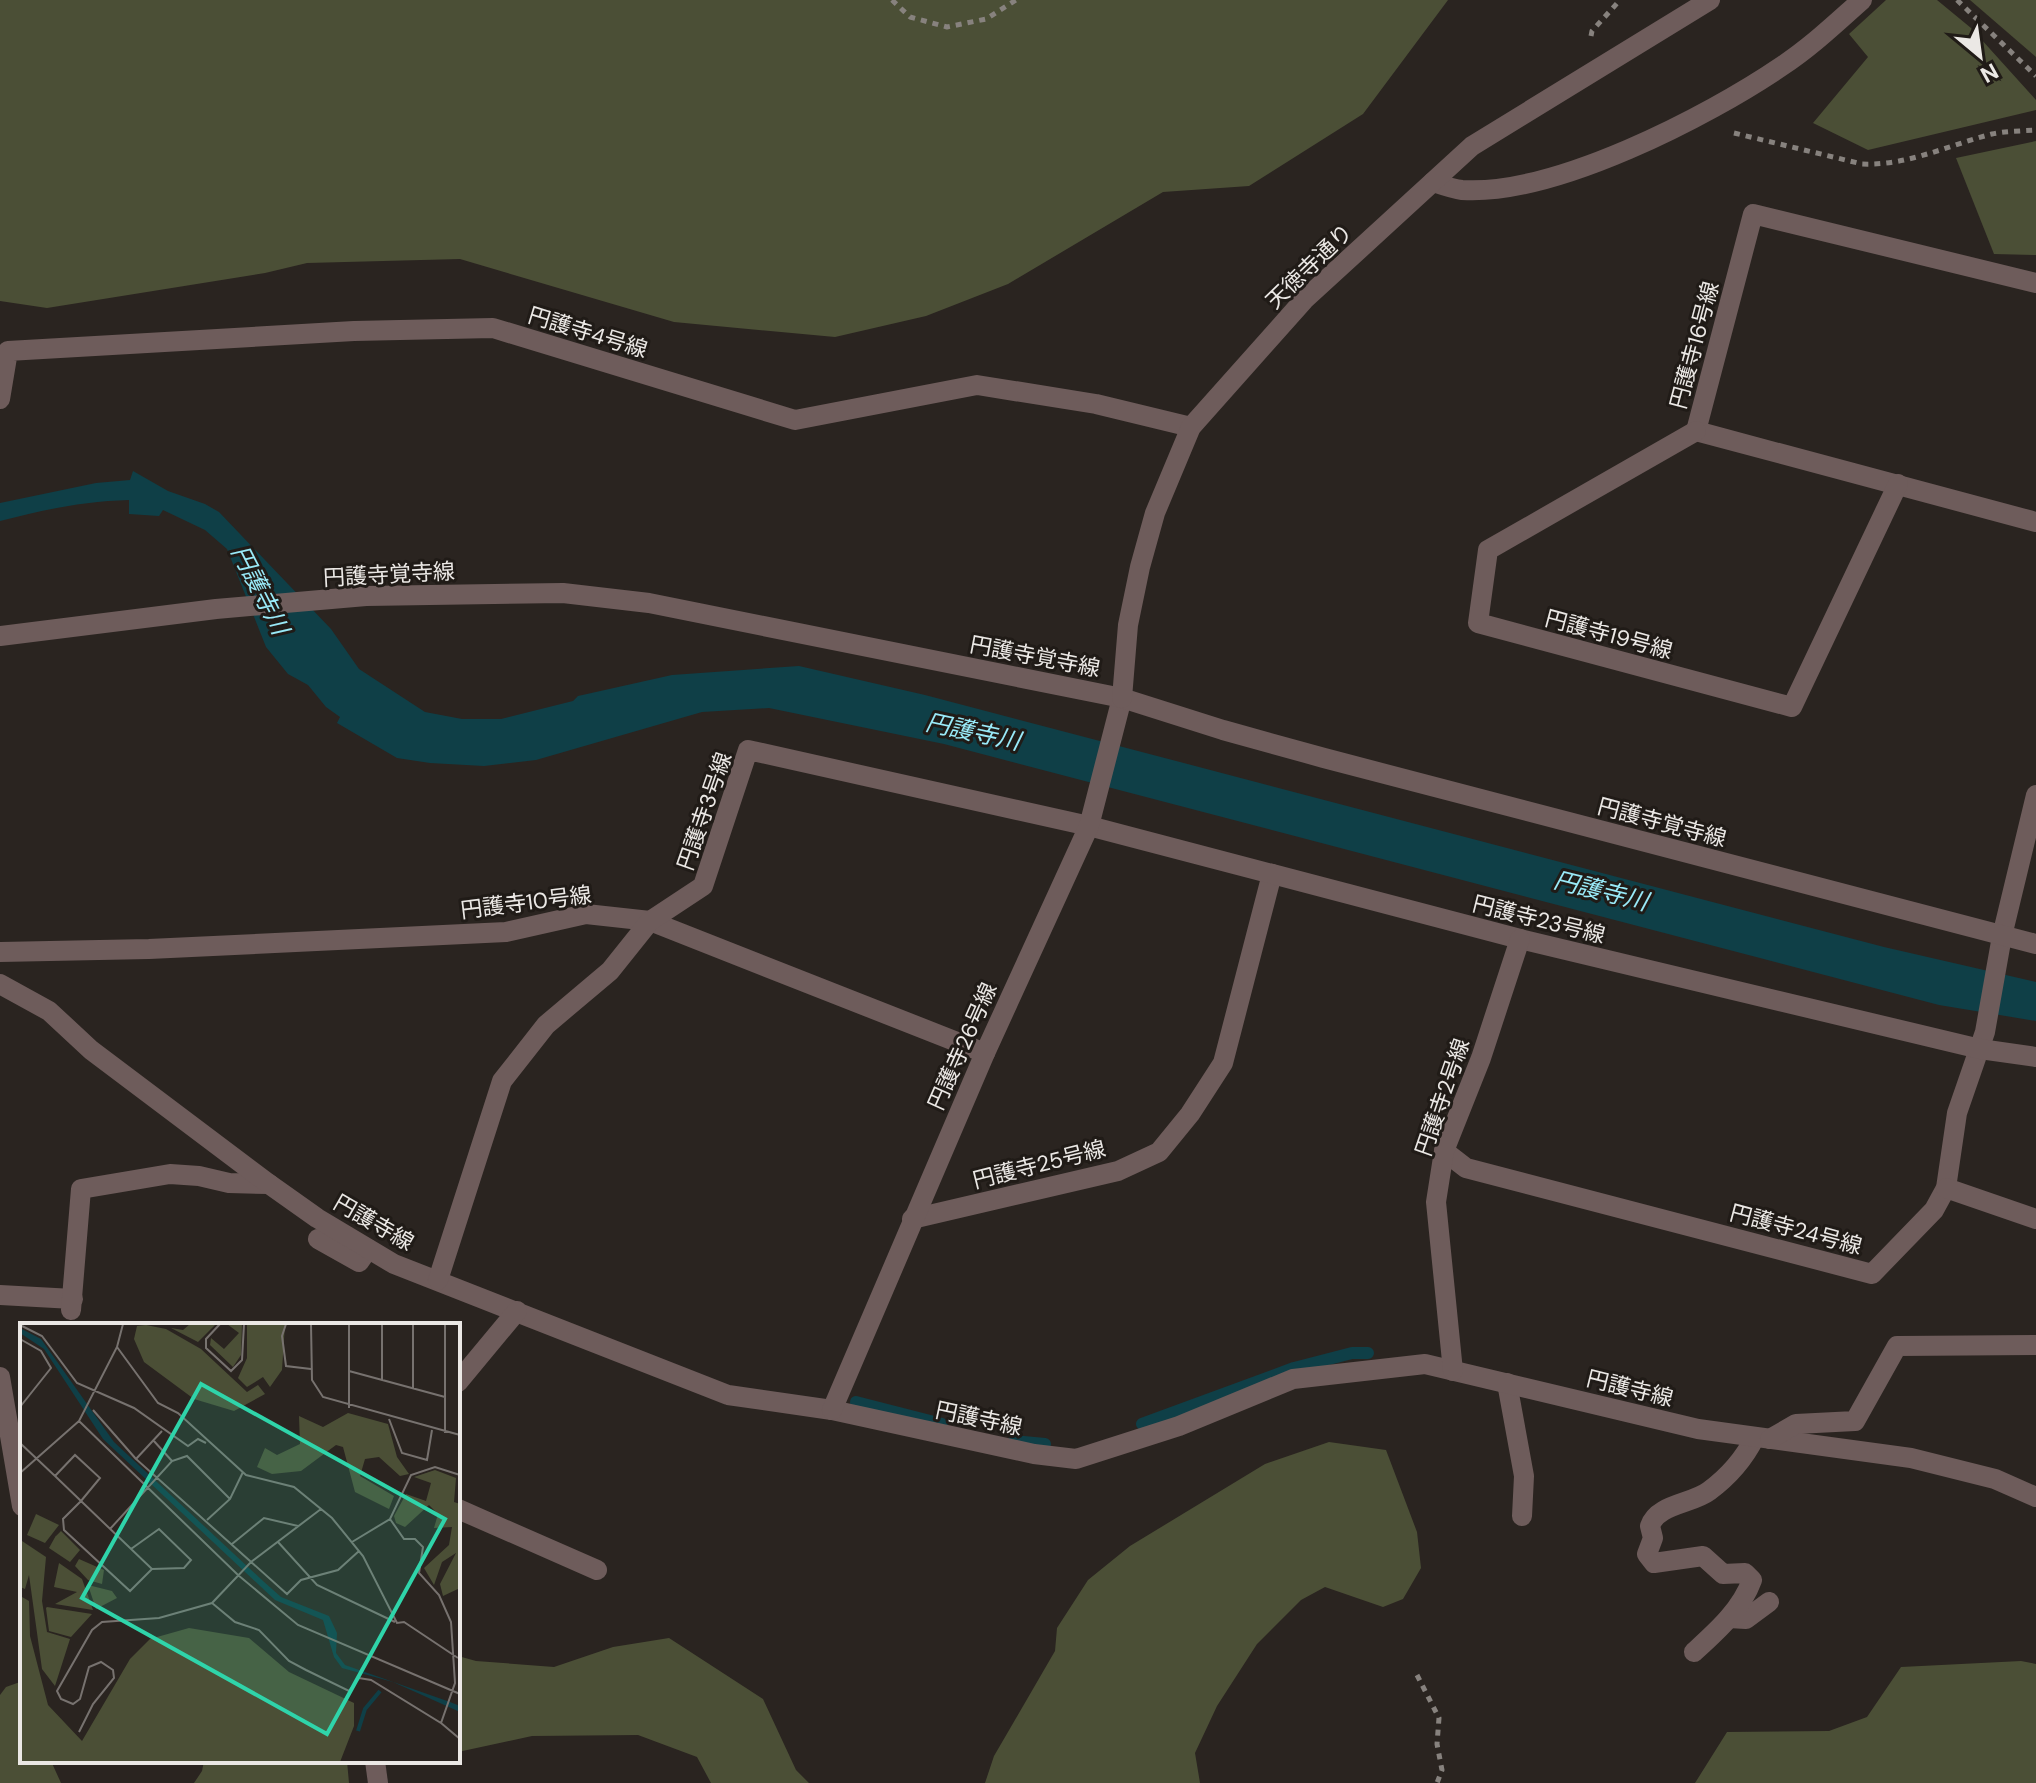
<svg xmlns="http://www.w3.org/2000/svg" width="2036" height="1783" font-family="'DM Sans','Noto Sans JP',sans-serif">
  <rect width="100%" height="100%" fill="#2a2420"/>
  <g fill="#4b4f36">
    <path d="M 0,0 L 1448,0 L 1363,114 L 1249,186 L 1163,192 L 1008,284 L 926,316 L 835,337 L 674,322 L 460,259 L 307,263 L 265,273 L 47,308 L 0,301 Z"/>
    <path d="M 1886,0 L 1937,0 L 1971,28 L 2036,100 L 2036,110 L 1868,150 L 1813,123 L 1868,57 L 1849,34 Z"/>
    <path d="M 1970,0 L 2036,0 L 2036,57 Z"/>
    <path d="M 2036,141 L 2036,255 L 1994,254 L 1956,158 Z"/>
    <path d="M 1329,1442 L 1386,1450 L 1417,1532 L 1421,1568 L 1403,1599 L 1383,1607 L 1325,1587 L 1301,1600 L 1257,1644 L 1217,1706 L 1195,1753 L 1200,1783 L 985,1783 L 994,1756 L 1055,1651 L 1057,1628 L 1088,1580 L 1130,1546 L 1265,1464 Z"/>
    <path d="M 669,1638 L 763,1699 L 796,1770 L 809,1783 L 711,1783 L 697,1757 L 638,1735 L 532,1736 L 458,1752 L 458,1656 L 476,1661 L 554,1667 L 613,1647 Z"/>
    <path d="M 2021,1661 L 2036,1664 L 2036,1783 L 1695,1783 L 1727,1732 L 1829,1731 L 1867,1717 L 1901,1667 Z"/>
    <path d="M 20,1682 L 22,1683 L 22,1761 L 51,1761 L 61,1783 L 0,1783 L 0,1695 L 6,1687 Z"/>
    <path d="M 204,1761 L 347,1761 L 349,1783 L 194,1783 L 202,1771 Z"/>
  </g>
  <path fill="#0f3f47" d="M 133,471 L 168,491 L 205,504 L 219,512 L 331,629 L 359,669 L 425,712 L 462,719 L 501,719 L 573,701 L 578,696 L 672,675 L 799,666 L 925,695 L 1884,947 L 2036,982 L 2036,1021 L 1939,1005 L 944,744 L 769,708 L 702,712 L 536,760 L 484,766 L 430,763 L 397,758 L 337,723 L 340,717 L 326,707 L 308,685 L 288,674 L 266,647 L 227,549 L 205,530 L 163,510 L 159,516 L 129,514 L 129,500 C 84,501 43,510 0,521 L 0,503 L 96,483 L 130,480 Z"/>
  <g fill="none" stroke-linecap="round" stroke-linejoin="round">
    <g stroke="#0f3f47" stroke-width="12">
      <path d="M 856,1402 L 942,1424"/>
      <path d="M 1142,1424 L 1294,1368 L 1352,1353 L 1368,1353"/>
      <path d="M 1014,1441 L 1045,1444"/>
    </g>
    <g stroke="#87827e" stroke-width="5" stroke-dasharray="6 6" stroke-linecap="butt">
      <path d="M 892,0 L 910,17 L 947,27 L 986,19 L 1016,0"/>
      <path d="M 1957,0 L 2036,76"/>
      <path d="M 1591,36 L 1592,31 L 1620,0"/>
      <path d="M 1734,133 L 1862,164 C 1907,166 1949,145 1992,134 C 2006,131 2022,131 2036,130"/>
      <path d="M 1417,1675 L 1439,1718 L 1437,1744 L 1442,1770 L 1437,1783"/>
    </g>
    <g stroke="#6e5c5b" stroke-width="20">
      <path d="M 1433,182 C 1442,185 1453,189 1462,190 C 1554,196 1707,117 1782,66 C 1811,47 1836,23 1862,0"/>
      <path d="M 318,1239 L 359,1262 L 368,1249"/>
      <path d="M 0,1295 L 73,1299"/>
      <path d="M 71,1310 L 81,1189 L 170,1174 L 199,1176 L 229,1183 L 269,1184"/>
      <path d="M 1507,1383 L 1524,1476 L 1522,1516"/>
      <path d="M 458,1509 L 597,1570"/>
      <path d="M 1729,1618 L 1746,1619 L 1769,1602"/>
      <path d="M 1694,1652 C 1717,1631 1741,1610 1752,1580 L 1745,1573 L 1723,1574 L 1703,1556 L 1654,1563 L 1647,1554 L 1653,1538 L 1650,1526 C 1657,1504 1692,1504 1709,1491 C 1728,1477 1745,1457 1755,1437"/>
    </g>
    <g stroke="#6e5c5b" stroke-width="20">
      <path d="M 2036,283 L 1753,214 L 1696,431 L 2036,522"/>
      <path d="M 0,399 L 8,351 L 354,331 L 493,328 L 795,420 L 977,385 L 1096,404 L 1191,427"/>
      <path d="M 1696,431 L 1488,550 L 1478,623 L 1792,707 L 1898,484"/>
      <path d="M 0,952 L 149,949 L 506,932 L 586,914 L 650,921 L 985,1053"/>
      <path d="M 0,984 L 49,1011 L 91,1050 L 269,1184 L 317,1218 L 394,1264 L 728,1395 L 832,1410 L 1034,1454 L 1076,1459 L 1179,1426 L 1293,1379 L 1425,1364 L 1698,1429 L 1911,1458 L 1995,1479 L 2036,1497"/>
      <path d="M 1444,1151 L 1466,1168 L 1872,1274 L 1934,1210 L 1946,1188 L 1957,1113 L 1985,1032 L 2002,936 L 2036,795"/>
      <path d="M 1946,1188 L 2036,1219"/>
      <path d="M 912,1219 L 1118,1171 L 1159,1152 L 1190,1114 L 1223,1063 L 1272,874"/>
      <path d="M 438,1280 L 502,1081 L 546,1025 L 610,971 L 650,921 L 703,886 L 748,750 L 1089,826 L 1520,939 L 1980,1049 L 2036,1057"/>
      <path d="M 1453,1371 L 1436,1202 L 1444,1151 L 1481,1058 L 1520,939"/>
      <path d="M 0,1377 L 22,1506"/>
      <path d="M 458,1382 L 517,1311"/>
      <path d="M 832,1410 L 985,1053 L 1089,826 L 1122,698"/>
      <path d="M 1770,1439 L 1796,1424 L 1855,1421 L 1897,1346 L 2036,1345"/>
      <path d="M 375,1761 L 378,1783"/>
    </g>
    <g stroke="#6e5c5b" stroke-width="20">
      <path d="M 0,636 L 216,609 L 366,596 L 563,593 L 649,603 L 1122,698 L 1223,730 L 1324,758 L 2036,944"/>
      <path d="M 1122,698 L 1128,625 L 1140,567 L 1155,513 L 1191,427 L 1304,300 L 1472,146 L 1710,0"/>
    </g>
  </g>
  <g text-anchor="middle" stroke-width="6" stroke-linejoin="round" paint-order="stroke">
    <g font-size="22" fill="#ebe8e5" stroke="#201b17">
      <text transform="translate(1309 266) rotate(-44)" y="8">天徳寺通り</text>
      <text transform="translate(588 332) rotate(17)" y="8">円護寺4号線</text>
      <text transform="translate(1694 345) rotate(-75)" y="8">円護寺16号線</text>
      <text transform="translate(389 574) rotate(-3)" y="8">円護寺覚寺線</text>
      <text transform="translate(1609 634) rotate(15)" y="8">円護寺19号線</text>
      <text transform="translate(1035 656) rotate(11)" y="8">円護寺覚寺線</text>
      <text transform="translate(704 811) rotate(-71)" y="8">円護寺3号線</text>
      <text transform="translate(1662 822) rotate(15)" y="8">円護寺覚寺線</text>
      <text transform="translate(526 902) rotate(-7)" y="8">円護寺10号線</text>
      <text transform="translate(1539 919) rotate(14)" y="8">円護寺23号線</text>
      <text transform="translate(962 1046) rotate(-66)" y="8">円護寺26号線</text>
      <text transform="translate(1442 1097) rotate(-71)" y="8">円護寺2号線</text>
      <text transform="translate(1039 1164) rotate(-14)" y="8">円護寺25号線</text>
      <text transform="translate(374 1222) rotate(30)" y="8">円護寺線</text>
      <text transform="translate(1796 1229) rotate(15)" y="8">円護寺24号線</text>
      <text transform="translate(1630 1388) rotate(14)" y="8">円護寺線</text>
      <text transform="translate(979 1418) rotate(12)" y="8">円護寺線</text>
    </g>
    <g font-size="24" font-style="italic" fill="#99eaf8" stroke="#201b17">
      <text transform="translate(260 590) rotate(63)" y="8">円護寺川</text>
      <text transform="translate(973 732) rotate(12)" y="8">円護寺川</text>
      <text transform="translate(1601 891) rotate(14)" y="8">円護寺川</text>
    </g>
  </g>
  <g transform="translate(20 1323)">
    <rect width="440" height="440" fill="#2a2420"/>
    <path d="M 170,1 L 196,1 L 178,19 L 151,5 L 163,7 ZM 207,1 L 222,1 L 221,32 L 213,44 L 190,22 L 191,15 L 204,26 L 219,10 ZM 227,1 L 265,1 L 262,47 L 250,64 L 243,54 L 227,64 L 218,55 L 227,35 ZM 126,2 L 146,6 L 181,26 L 227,69 L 238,62 L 245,71 L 214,88 L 174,76 L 124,39 L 114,16 L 117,3 ZM 328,90 L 368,101 L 377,134 L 389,151 L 380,153 L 359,134 L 345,136 L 340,153 L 374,173 L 369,186 L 335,169 L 323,124 L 316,122 L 281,148 L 252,151 L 237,144 L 245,125 L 257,132 L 280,121 L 279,93 L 303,104 ZM 415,147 L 436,155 L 434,179 L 440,181 L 440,265 L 423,273 L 420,261 L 436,230 L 422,239 L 414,262 L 404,245 L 429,222 L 432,204 L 414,205 L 418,191 L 409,182 L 385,204 L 376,200 L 374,193 L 386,171 L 406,178 L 411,160 L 394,154 ZM 16,191 L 39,202 L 25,220 L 7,212 ZM 39,207 L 35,214 L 41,208 L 60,227 L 50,239 L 29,225 ZM 2,218 L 26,234 L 22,278 L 27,309 L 50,316 L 35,363 L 22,346 L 9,252 L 5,266 L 0,264 ZM 59,236 L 84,247 L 82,261 L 68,257 L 55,243 ZM 39,240 L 62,256 L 73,287 L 35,281 L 57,269 L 34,264 ZM 68,262 L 92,268 L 97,275 L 76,286 ZM 2,274 L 9,278 L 10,313 L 28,382 L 62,418 L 110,336 L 130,316 L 169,305 L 229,315 L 269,349 L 334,380 L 334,403 L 320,439 L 0,439 ZM 26,285 L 27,284 L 72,291 L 51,314 L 29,308 Z" fill="#4b4f36"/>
    <path d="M 0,5 L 21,16 L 94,119 L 243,258 L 261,274 L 309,293 L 317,310 L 316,330 L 325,342 L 430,379 L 440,383 L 440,389 L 373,359 L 322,345 L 314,334 L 303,297 L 255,277 L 83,116 L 24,26 L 0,10 Z" fill="#0f3f47"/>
    <path fill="none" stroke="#0f3f47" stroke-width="4" d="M 338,408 L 345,386 L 360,368"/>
    <path fill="none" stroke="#77726f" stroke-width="2" d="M 103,1 L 97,24 L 59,98 L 218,252 L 278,302 L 440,371M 200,1 L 186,16 L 186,25 L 211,48 L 222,37 L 224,1M 266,1 L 262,13 L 266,43 L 291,46M 291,1 L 292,57 L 303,74 L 440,112M 362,1 L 362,57M 393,1 L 393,66M 0,2 L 22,13 L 57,60 L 114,85 L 168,123 L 178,116 L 186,120M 0,16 L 21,28 L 31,45 L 0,84M 97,24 L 138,80 L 158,90 L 226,152 L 274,164 L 312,195 L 343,233 L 377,300 L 384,299 L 438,335M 329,48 L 425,74M 329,85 L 329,1M 73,87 L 116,136M 369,96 L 382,130 L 407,137 L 412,107M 142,108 L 116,136 L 267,271 L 281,257 L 318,247 L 339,228M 425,110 L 425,1M 133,117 L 152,138M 0,120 L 35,153 L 61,178 L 132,246 L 110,268 L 44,207 L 43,196 L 61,178 L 80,155 L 55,132 L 35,153M 0,150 L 59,98M 187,197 L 210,176 L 223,149M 90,206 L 152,138 L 167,133 L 210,176M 258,219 L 297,262 L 375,299M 332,219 L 370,196 L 391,152 L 415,144 L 440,152M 212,221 L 244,195 L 278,203M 111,226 L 139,206 L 171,237 L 164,245 L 132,246M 192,280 L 215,299 L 239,307 L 269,338 L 286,347 L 329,368 L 339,355 L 351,357 L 421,400 L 435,360 L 431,299 L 419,272 L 399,250 L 403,224 L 395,216 L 384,216 L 370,196M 421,400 L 440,416M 59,409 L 73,381 L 94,355 L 93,347 L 81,339 L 69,344 L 60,376 L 53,381 L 41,376 L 37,368 L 72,307 L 82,299 L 139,295 L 192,280 L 231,239 L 301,186"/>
    <path fill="#2fd4aa" fill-opacity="0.15" stroke="#2fd4aa" stroke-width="4" d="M 181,61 L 425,196 L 307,411 L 62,275 Z"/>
    <rect width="440" height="440" fill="none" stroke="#ebe8e5" stroke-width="4"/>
  </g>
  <g transform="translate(1980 56) rotate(151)" stroke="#201b17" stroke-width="6" paint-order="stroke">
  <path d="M0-6L14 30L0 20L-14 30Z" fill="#ebe8e5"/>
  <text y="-12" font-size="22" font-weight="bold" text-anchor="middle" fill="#ebe8e5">N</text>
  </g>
</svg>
